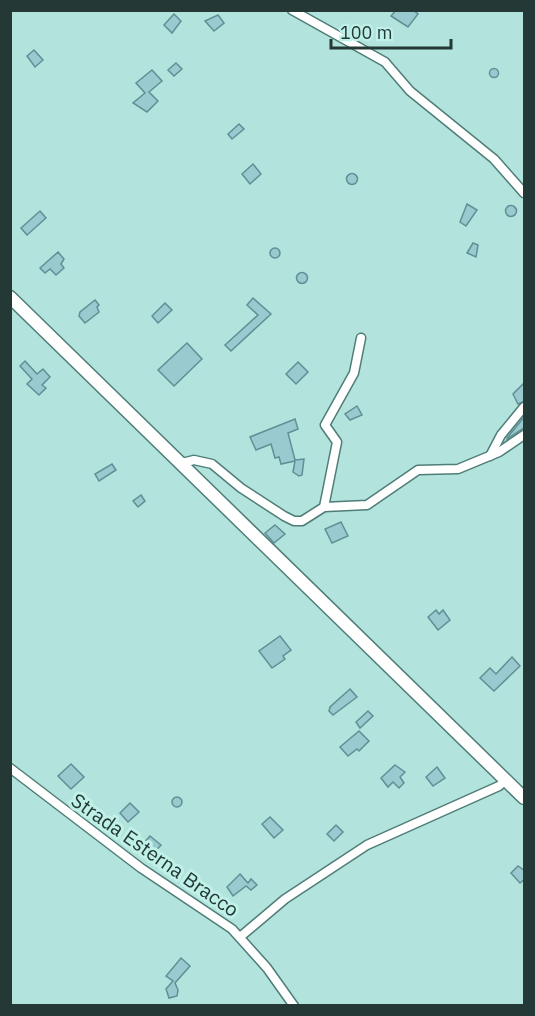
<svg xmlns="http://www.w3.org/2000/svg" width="535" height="1016" font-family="'IBM Plex Sans',sans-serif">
  <rect width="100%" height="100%" fill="#b2e3dc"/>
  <g fill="#99cacf" stroke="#608f95" stroke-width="1.5">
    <path d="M 396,10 L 413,10 L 418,14 L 408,27 L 391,16 Z"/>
    <path d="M 174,14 L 181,21 L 172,33 L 164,25 Z"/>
    <path d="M 218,15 L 224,23 L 214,31 L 205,21 Z"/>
    <path d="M 34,50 L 43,60 L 35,67 L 27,56 Z"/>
    <path d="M 176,63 L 182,69 L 174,76 L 168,70 Z"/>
    <circle cx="494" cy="73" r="4.5"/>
    <path d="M 152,70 L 162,81 L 149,92 L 158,101 L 147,112 L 133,103 L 145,93 L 136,83 Z"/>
    <path d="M 239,124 L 244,129 L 232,139 L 228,134 Z"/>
    <path d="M 253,164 L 261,174 L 250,184 L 242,174 Z"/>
    <circle cx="352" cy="179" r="5.5"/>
    <path d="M 467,204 L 477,210 L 466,226 L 460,222 Z"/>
    <circle cx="511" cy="211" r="5.5"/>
    <path d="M 40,211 L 46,218 L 27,235 L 21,228 Z"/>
    <path d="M 473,243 L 478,245 L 476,257 L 467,253 Z"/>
    <circle cx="275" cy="253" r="5"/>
    <path d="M 58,252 L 64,259 L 61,264 L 64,268 L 56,275 L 50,269 L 45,273 L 40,268 Z"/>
    <circle cx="302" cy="278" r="5.5"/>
    <path d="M 253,298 L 271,314 L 231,351 L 225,345 L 258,315 L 247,305 Z"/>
    <path d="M 95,300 L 99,305 L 97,307 L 99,312 L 85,323 L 79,316 L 80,312 Z"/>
    <path d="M 165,303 L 172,310 L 158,323 L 152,316 Z"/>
    <path d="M 187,343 L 202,359 L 174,386 L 158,370 Z"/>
    <path d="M 25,361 L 37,374 L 43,369 L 50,377 L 42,385 L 46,388 L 39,395 L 27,384 L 32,379 L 20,366 Z"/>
    <path d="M 298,362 L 308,372 L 296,384 L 286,374 Z"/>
    <path d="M 525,382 L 525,401 L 518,404 L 513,394 Z"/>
    <path d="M 357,406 L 362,415 L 350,420 L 345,414 Z"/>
    <path d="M 525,416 L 525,427 L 507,439 L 507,438 Z"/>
    <path d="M 295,419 L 298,429 L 288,433 L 295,460 L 304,459 L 302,475 L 299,476 L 293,472 L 295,461 L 281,464 L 279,457 L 275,458 L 271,444 L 256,450 L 250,437 Z"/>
    <path d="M 112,464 L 116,470 L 99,481 L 95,474 Z"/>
    <path d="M 141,495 L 145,501 L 138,507 L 133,501 Z"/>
    <path d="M 341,522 L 348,536 L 332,543 L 325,529 Z"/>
    <path d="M 275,525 L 285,534 L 274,543 L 265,533 Z"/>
    <path d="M 436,610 L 439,614 L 443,610 L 450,620 L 438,630 L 428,617 Z"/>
    <path d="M 280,636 L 291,650 L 283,656 L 285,659 L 272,668 L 259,651 Z"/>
    <path d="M 512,657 L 520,666 L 494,691 L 480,678 L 490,668 L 496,674 Z"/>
    <path d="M 350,689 L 357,697 L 333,715 L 329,711 L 330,707 Z"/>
    <path d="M 368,711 L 373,716 L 360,728 L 356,722 Z"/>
    <path d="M 359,731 L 369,741 L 359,751 L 357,749 L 348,756 L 340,747 Z"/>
    <path d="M 71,764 L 84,777 L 71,789 L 58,776 Z"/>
    <path d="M 395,765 L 405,772 L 400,777 L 404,783 L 399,788 L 393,782 L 388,787 L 381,778 Z"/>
    <path d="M 437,767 L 445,778 L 433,786 L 426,777 Z"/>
    <circle cx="177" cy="802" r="5"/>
    <path d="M 130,803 L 139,812 L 128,822 L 120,813 Z"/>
    <path d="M 270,817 L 283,830 L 274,838 L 262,824 Z"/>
    <path d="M 336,825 L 343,832 L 334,841 L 327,834 Z"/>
    <path d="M 150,836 L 161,845 L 152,855 L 142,845 Z"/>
    <path d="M 518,866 L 525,871 L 525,879 L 520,883 L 511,873 Z"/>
    <path d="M 240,874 L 248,883 L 251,879 L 257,885 L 251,890 L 246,886 L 233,896 L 227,887 Z"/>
    <path d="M 181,958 L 190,966 L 175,983 L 178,990 L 177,996 L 169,998 L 166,989 L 173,981 L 166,976 Z"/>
  </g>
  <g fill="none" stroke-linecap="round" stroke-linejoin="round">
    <g stroke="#4f7d77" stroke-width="11">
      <g id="street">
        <path d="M 292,10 L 385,62 L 410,91 L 494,159 L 524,193"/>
        <path d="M 490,456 L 501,435 L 524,407"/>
        <path d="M 182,463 L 194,460 L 212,464 L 241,488 L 284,516 L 294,521 L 302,521 L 324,507 L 367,505 L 418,470 L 458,469 L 499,452 L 524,435"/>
        <path d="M 324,507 L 337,442 L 325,425 L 354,373 L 361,338"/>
        <path d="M 10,768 L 141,868 L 232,929 L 267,968 L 294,1006"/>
        <path d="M 240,937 L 285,899 L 367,845 L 499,786 L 506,780"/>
      </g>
    </g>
    <g stroke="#4f7d77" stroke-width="15">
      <path id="primary" d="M 10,297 L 524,798"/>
    </g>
    <use href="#street" stroke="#fff" stroke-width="8"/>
    <use href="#primary" stroke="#fff" stroke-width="12"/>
  </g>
  <g text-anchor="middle" stroke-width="6" stroke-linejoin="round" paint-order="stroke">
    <g font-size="20" fill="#243835" stroke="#bff1e9">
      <text transform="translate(155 855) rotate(35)" y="7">Strada Esterna Bracco</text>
    </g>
  </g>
  <rect width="535" height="1016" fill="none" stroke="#243835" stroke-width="24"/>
  <path d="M331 39v9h120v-9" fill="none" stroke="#243835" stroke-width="3"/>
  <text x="340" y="39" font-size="18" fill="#243835" stroke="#bff1e9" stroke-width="4.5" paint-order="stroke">100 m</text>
</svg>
